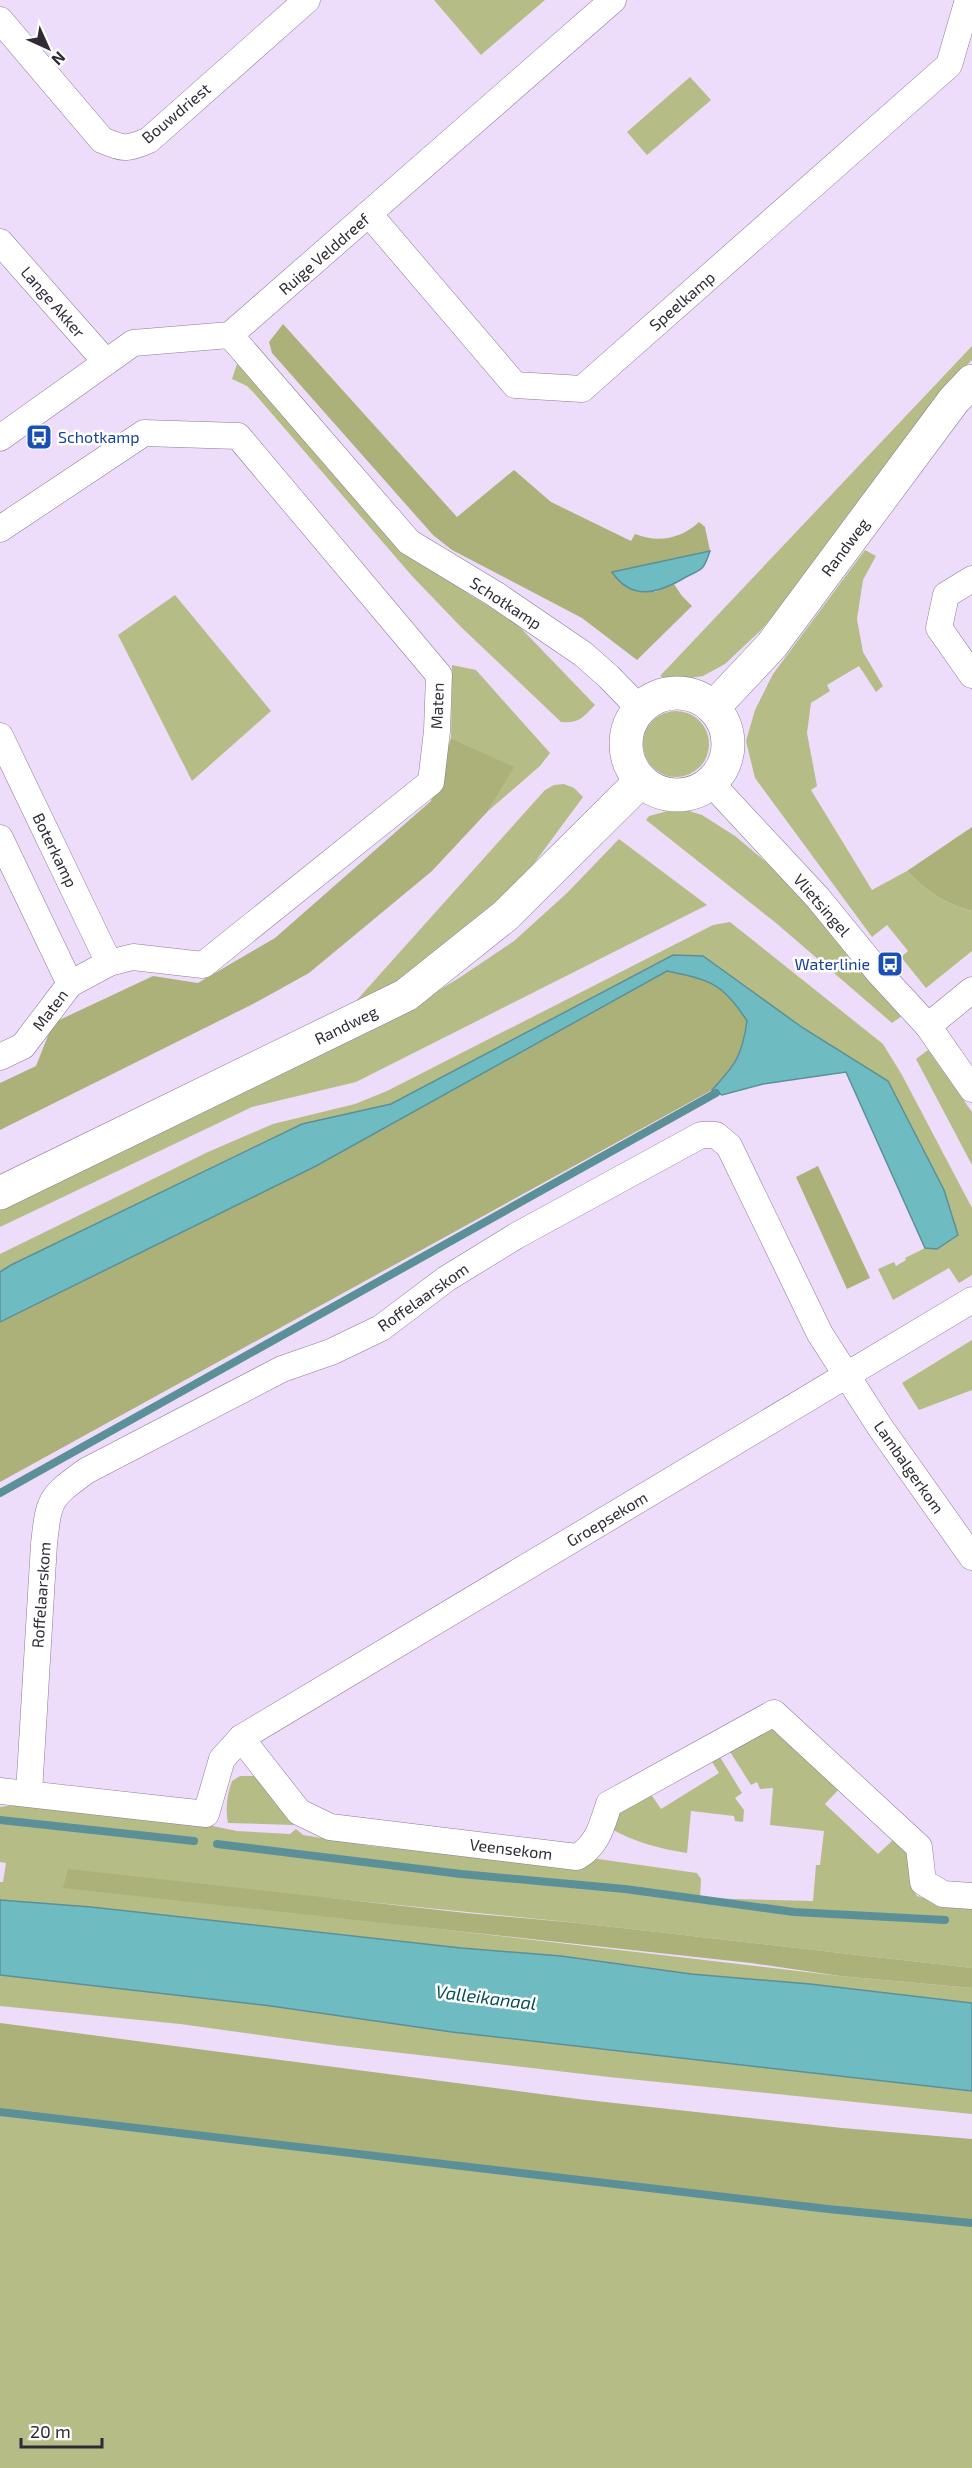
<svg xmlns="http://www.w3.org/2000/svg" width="972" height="2468" font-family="'Exo 2',sans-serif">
  <rect width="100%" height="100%" fill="#eedcfb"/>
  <g fill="#b6bc86">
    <path d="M 434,0 L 545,0 L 481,55 Z"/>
    <path d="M 690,77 L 711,100 L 647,155 L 627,132 Z"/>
    <path d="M 972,346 L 972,360 L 946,385 L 802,583 L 760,631 L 725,664 L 703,676 L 671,681 L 660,676 Z"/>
    <path d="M 237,364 L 398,540 L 470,595 L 514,621 L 595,705 C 583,717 579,724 561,722 L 460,626 L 412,576 L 254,393 L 247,386 L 232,379 Z"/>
    <path d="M 865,550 L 876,556 L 863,580 L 857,619 L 863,652 L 883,686 L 876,692 L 859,666 L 827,685 L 830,691 L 811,703 L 807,733 L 817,786 L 811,790 L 872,890 L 907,871 C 928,892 943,903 972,911 L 972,951 L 926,988 L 901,957 L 908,951 L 887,925 L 872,937 L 755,778 L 746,741 L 755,710 L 773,674 Z"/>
    <path d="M 175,595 L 271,711 L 192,781 L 118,635 Z"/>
    <path d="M 452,665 L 476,670 L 550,753 L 540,766 L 488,811 L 513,767 L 451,738 Z"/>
    <circle cx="676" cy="744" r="33"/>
    <path d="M 564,784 L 574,788 L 583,797 L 521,881 L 410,977 L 356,1001 L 545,790 L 554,785 Z"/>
    <path d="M 679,808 L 702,815 L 735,836 L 778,872 L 844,945 L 902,1016 L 892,1023 L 776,923 L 646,820 L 649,816 Z"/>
    <path d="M 619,839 L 707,905 L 356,1082 L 252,1107 L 0,1227 L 0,1209 L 383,1024 L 459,978 L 514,941 L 567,893 Z"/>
    <path d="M 730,922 L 883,1044 L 902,1075 L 972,1208 L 972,1275 L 959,1283 L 949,1268 L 893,1300 L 878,1269 L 894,1262 L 896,1266 L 906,1260 L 905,1258 L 925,1248 L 937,1249 L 888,1081 L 803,1028 L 673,955 L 391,1104 L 302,1125 L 0,1272 L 0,1254 L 208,1152 L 273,1124 L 355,1104 L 387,1091 L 713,925 Z"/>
    <path d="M 928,1050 L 972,1112 L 972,1165 L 916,1059 Z"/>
    <path d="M 972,1340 L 972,1390 L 919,1410 L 902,1383 Z"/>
    <path d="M 773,1726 L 840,1788 L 825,1804 L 878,1854 L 893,1840 L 906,1852 L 912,1887 L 917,1896 L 945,1904 L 972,1907 L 972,1968 L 578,1923 L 318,1897 L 423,1927 L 840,1976 L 972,1988 L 972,2003 L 810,1984 L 691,1974 L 561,1956 L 461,1948 L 91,1907 L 0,1900 L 0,1882 L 3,1882 L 6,1863 L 0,1862 L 0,1807 L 14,1805 L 198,1823 L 237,1831 L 290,1834 L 296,1829 L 303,1835 L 371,1846 L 568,1865 L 591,1858 L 697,1873 L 701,1879 L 700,1898 L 813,1901 L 816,1865 L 820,1865 L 824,1831 L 770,1825 L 773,1788 L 760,1789 L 757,1782 L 751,1785 L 727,1747 Z"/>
    <path d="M 717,1752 L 742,1793 L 735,1798 L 744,1810 L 743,1822 L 735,1821 L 734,1816 L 691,1811 L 687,1853 C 660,1849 635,1842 611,1829 L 615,1816 L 650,1793 L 661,1809 L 719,1773 L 709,1757 Z"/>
    <path d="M 240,1776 L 254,1776 C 272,1789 282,1806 294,1825 L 228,1823 C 225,1809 227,1795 232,1781 Z"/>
    <path d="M 0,1975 L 271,2006 L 452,2032 L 972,2091 L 972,2114 L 609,2077 L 332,2045 L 180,2024 L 0,2006 Z"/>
    <path d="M 0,2111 L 157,2132 L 478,2167 L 673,2192 L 972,2224 L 972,2468 L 0,2468 Z"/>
  </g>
  <g fill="#abb178">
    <path d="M 283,324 L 457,517 L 514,470 L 551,502 L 631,541 L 635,534 C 658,543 681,539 699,522 L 705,527 L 710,551 L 614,572 L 655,592 L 674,584 L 682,596 L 692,606 L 637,660 L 582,618 L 452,550 L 433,535 L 272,353 L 269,342 Z"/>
    <path d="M 451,738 L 514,767 L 488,811 L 432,871 L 309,973 L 253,1004 L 0,1130 L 0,1083 L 36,1066 L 53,1023 L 153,976 L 198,983 L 275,938 L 431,801 Z"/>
    <path d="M 972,827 L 972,911 C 943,903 928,892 907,871 Z"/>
    <path d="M 667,971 C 711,980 722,981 747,1021 C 742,1057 736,1063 712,1090 L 0,1482 L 0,1322 L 316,1166 Z"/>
    <path d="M 818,1166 L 870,1278 L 847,1289 L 796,1177 Z"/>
    <path d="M 68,1869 L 466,1913 L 578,1923 L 972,1968 L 972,1988 L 840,1976 L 751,1963 L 63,1888 Z"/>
    <path d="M 0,2023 L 578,2099 L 842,2128 L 972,2139 L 972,2224 L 673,2192 L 478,2167 L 157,2132 L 0,2111 Z"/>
  </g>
  <g fill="#6ebcc2" stroke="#5b9098" stroke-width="1.5">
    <path d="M 710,551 C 708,556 706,564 702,568 C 698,572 691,574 686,577 C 659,593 632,602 612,572 Z"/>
    <path d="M 673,955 L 703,956 L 803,1028 L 888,1081 L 944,1190 L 958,1235 L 937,1249 L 925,1248 L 846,1072 L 763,1084 L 722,1095 L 712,1090 C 736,1064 742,1056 747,1021 C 723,983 710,980 667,971 L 316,1166 L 0,1322 L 0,1272 L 11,1265 L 302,1124 L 391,1104 Z"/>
    <path d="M 0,1900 L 91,1907 L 461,1948 L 561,1956 L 691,1974 L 810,1984 L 972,2003 L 972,2091 L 452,2032 L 271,2006 L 0,1975 Z"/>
  </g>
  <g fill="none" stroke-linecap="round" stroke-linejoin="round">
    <g stroke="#5b9098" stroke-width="8">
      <path d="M 0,1493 L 716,1093"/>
      <path d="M 0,1820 L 194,1841"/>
      <path d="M 217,1844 L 461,1874 L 625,1889 L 794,1912 L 945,1920"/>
      <path d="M 0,2112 L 828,2209 L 972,2223"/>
    </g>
    <g stroke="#8b7b97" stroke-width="27">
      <g id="street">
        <path d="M 0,20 L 102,140 C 123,149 127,150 149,140 L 307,0"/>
        <path d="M 369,214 L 515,385 L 582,389 L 949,65 L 968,0"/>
        <path d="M 0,242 L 106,362"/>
        <path d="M 230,335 L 409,542 L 495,594 L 583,654 L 609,677 L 640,709"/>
        <path d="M 0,438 L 133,343 L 230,335 L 613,0"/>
        <path d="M 0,529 L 144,433 L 238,436 L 439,675 L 437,731 L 431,782 L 203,965 L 133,957 L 109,963 L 70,984 L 23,1046 L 0,1057"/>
        <path d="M 972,579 L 946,595 L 939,628 L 972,675"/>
        <path d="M 0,736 L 109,963"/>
        <path d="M 711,783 L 818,898 L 880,974 L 928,1026 L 972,1089"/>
        <path d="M 0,838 L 70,984"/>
        <path d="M 928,1026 L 972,990"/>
        <path d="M 241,1738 L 972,1300"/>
        <path d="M 0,1791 L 206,1814 L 222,1759 L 241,1738 L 299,1812 L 330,1827 L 577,1857 C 598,1845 602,1825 609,1804 L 774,1713 L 919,1847 L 923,1882 L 943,1894 L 972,1896"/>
        <path d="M 29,1793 L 44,1544 C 49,1499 49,1498 86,1471 L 282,1369 L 331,1352 L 381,1328 L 446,1279 L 516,1236 L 701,1135 L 716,1135 L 729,1146 L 820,1334 L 880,1427 L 972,1557"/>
      </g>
    </g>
    <g stroke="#8b7b97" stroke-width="34">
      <g id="secondary">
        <circle cx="677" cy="744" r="51"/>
        <path d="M 713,708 L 772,645 L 954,400 L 972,381"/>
        <path d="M 0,1193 L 406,995 L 505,916 L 641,781"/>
      </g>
    </g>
    <use href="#street" stroke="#fff" stroke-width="26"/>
    <use href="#secondary" stroke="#fff" stroke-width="33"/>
  </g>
  <defs>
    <g id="bus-square" transform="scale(1.35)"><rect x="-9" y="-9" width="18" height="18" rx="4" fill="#1a4fb4" stroke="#fff"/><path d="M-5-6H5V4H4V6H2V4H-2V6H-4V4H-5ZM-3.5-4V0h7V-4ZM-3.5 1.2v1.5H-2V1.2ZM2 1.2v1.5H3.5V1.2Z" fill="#fff"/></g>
  </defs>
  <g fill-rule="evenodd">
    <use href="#bus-square" x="39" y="437"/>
    <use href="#bus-square" x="890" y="964"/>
  </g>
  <g text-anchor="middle" stroke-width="5" stroke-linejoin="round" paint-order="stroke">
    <g font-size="16" fill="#302a35" stroke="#fff">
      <text transform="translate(176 113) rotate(-40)" y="6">Bouwdriest</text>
      <text transform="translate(324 254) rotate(-41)" y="6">Ruige Velddreef</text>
      <text transform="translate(682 301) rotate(-41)" y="6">Speelkamp</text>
      <text transform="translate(53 302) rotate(49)" y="6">Lange Akker</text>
      <text transform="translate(845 547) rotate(-53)" y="6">Randweg</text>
      <text transform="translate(506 603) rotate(33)" y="6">Schotkamp</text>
      <text transform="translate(437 706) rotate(-88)" y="6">Maten</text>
      <text transform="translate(55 850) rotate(64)" y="6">Boterkamp</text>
      <text transform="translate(822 905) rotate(49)" y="6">Vlietsingel</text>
      <text transform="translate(50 1010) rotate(-53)" y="6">Maten</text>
      <text transform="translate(346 1025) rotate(-26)" y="6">Randweg</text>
      <text transform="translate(423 1297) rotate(-35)" y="6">Roffelaarskom</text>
      <text transform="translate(909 1467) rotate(55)" y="6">Lambalgerkom</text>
      <text transform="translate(607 1519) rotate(-31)" y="6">Groepsekom</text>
      <text transform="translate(41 1595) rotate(-86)" y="6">Roffelaarskom</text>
      <text transform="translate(511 1849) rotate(7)" y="6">Veensekom</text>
    </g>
    <g font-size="16" fill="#164399" stroke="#fff" text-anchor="start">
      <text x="58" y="443">Schotkamp</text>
      <text x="870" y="970" text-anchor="end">Waterlinie</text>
    </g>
    <g font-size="18" font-style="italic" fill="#054f54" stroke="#fff">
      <text transform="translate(486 1998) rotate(7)" y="6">Valleikanaal</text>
    </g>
  </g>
  <g transform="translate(48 48) rotate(135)" stroke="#ffffff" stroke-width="4.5" paint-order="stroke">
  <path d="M0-4.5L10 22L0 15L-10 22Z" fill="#302a35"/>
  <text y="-9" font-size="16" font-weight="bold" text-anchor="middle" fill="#302a35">N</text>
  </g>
  <path d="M21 2438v9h81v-9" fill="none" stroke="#302a35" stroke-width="3"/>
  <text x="30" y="2438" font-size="18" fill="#302a35" stroke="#ffffff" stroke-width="4.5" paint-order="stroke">20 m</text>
</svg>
